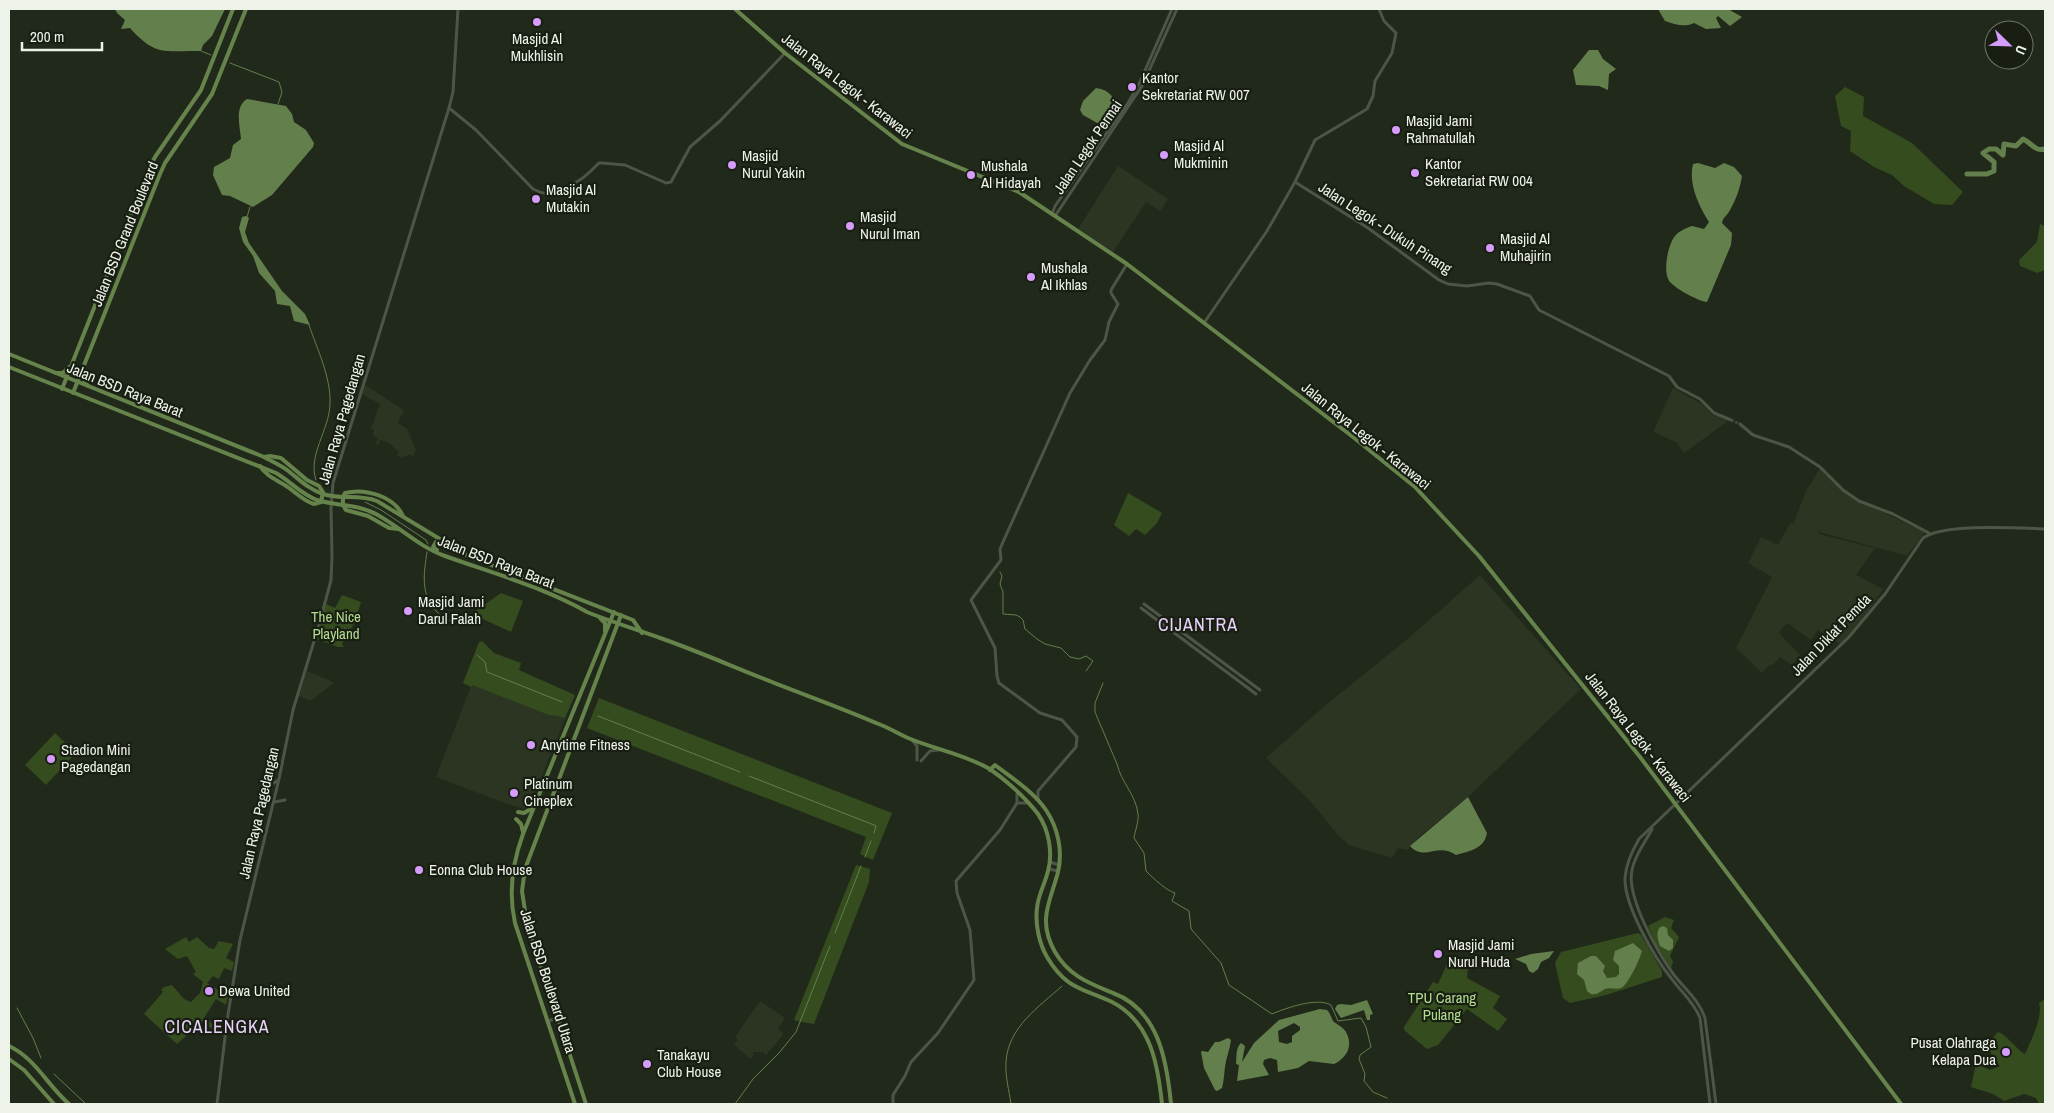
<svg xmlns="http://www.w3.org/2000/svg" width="2054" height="1113" font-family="'Archivo Narrow',sans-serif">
  <rect width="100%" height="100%" fill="#21291b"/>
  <g fill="#2b3522">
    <path d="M 1118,166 L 1168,199 L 1160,211 L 1146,202 L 1113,252 L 1078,229 Z"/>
    <path d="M 365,385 L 404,410 L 398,423 L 407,429 L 416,450 L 413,456 L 409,454 L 407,457 L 404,456 L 402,458 L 397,455 L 399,452 L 389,443 L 380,440 L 378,445 L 375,444 L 378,439 L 373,435 L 374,430 L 371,429 L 380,404 L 362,394 Z"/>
    <path d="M 1673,388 L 1702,404 L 1713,415 L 1728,421 L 1684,453 L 1676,442 L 1653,432 Z"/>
    <path d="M 1820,469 L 1850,497 L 1925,532 L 1907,556 L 1819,532 L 1819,534 L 1875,548 L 1856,575 L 1883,589 L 1858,627 L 1840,644 L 1818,630 L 1811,640 L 1787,623 L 1779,633 L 1800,655 L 1792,665 L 1780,657 L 1772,666 L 1770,664 L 1762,673 L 1736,648 L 1772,577 L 1748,563 L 1761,537 L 1778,545 L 1790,523 L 1793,524 L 1807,489 Z"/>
    <path d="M 1480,575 L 1581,689 L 1468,797 L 1419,837 L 1407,850 L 1398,848 L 1392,858 L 1349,845 L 1338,835 L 1311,802 L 1266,758 L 1321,709 L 1410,637 Z"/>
    <path d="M 307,671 L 331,681 L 334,683 L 313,699 L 309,700 L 299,696 Z"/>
    <path d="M 473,681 L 566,716 L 530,806 L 523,809 L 505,803 L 436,777 Z"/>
    <path d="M 760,1001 L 785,1018 L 778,1029 L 784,1034 L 766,1055 L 763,1052 L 753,1052 L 753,1056 L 750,1059 L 734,1045 L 738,1040 L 735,1037 Z"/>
  </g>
  <g fill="#354c1f">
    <path d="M 1845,87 L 1864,97 L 1863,116 L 1912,143 L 1963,192 L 1952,205 L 1934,204 L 1904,186 L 1892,175 L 1874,167 L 1850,151 L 1851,131 L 1841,126 L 1835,96 Z"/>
    <path d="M 2040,224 L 2045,226 L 2045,270 L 2037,273 L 2020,266 L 2019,260 L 2037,242 Z"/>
    <path d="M 1128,493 L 1162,513 L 1157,523 L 1145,535 L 1136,529 L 1129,536 L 1114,525 Z"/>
    <path d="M 501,593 L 523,601 L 511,632 L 474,615 L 474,612 Z"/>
    <path d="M 342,595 L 361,602 L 355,622 L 342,644 L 344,647 L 338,647 L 317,639 L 326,604 L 335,608 Z"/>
    <path d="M 482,641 L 494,653 L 521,663 L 519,670 L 575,695 L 565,718 L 558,716 L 549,715 L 472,685 L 471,687 L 463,683 L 479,642 Z"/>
    <path d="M 599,698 L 892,813 L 873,860 L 860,854 L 866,837 L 587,728 Z"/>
    <path d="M 55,733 L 76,753 L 46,785 L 25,765 Z"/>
    <path d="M 856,865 L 870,869 L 869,882 L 814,1024 L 797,1021 L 794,1020 Z"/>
    <path d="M 1665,917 L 1674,920 L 1671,928 L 1679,937 L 1670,956 L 1673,962 L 1671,968 L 1656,944 L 1648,926 Z"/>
    <path d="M 1638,933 L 1641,935 L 1662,971 L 1662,977 L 1606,995 L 1570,1003 L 1563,998 L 1555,963 L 1561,952 Z"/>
    <path d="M 186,937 L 189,942 L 197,937 L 209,948 L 214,949 L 219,941 L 233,944 L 226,958 L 234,962 L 232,971 L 224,968 L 219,979 L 213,976 L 207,983 L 228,996 L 226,1005 L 216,999 L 204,1018 L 224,1032 L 223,1036 L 202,1022 L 177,1044 L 144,1014 L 163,992 L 161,990 L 164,987 L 172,985 L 184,999 L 191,1002 L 200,993 L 203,982 L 193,974 L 196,972 L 187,956 L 178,959 L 165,949 Z"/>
    <path d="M 1448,962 L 1468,969 L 1467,978 L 1500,996 L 1493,1008 L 1507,1019 L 1498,1031 L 1467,1009 L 1438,1045 L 1427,1049 L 1404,1030 L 1404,1027 L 1433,982 L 1438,984 Z"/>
    <path d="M 2045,999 L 2045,1104 L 2039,1104 L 2036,1098 L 2024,1094 L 2004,1101 C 1991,1091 1985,1092 1971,1087 L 1976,1064 L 1990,1070 L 2000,1066 L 1992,1059 L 1994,1057 L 1988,1049 L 1987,1044 L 1998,1032 C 2007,1035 2016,1049 2025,1054 C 2031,1040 2043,1018 2039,1003 Z"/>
  </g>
  <g fill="#637f4c" fill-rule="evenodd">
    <path d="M 115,9 L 225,9 L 212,36 L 203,45 L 201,51 C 165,50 157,58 130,28 L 121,29 L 125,20 L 117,13 Z"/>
    <path d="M 1658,9 L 1728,9 L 1742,17 L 1730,26 L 1718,16 L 1716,18 L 1721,28 L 1706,29 L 1694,23 C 1685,28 1674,24 1665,21 Z"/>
    <path d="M 1589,50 L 1598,50 L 1603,59 L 1616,69 L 1609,74 L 1608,90 L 1599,86 L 1576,85 L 1573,70 Z"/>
    <path d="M 1096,88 C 1110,90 1115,98 1119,111 L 1114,117 L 1099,124 L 1083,115 L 1080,110 L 1083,101 Z"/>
    <path d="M 247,99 L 286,106 L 292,114 L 294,122 L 306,130 L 314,143 L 313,147 L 272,195 L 253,207 L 230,196 L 222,195 L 213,175 L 214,167 L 230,158 L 233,145 L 241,139 C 240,126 234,107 247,99 Z"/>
    <path d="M 1698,163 L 1715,168 L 1724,163 L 1734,167 L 1742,176 C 1740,189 1736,199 1730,210 C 1727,216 1723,217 1722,223 L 1732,233 L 1731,245 L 1707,302 C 1698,301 1676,289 1670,282 C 1662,273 1668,244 1675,236 C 1679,231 1686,228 1692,226 L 1704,229 L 1709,222 C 1699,206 1688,184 1693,164 Z"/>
    <path d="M 246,216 L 249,218 L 245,232 L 249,243 L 282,291 L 305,314 L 310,325 L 294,321 L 290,306 L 277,304 L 275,291 L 259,273 L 253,256 L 243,242 L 239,228 L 242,217 Z"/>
    <path d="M 1468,797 L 1487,833 C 1484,849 1470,851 1456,855 C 1437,842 1425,862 1410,846 Z"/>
    <path d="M 1663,926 L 1667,928 L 1668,935 L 1673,940 L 1673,948 L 1669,951 L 1660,946 C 1658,940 1656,935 1659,928 Z"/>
    <path d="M 1633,943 L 1642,951 C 1640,959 1628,985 1621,988 C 1616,990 1610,987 1605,989 C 1599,992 1598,995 1591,994 L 1587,991 L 1584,980 L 1577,974 L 1578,963 L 1591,956 L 1596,956 L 1605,966 L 1603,971 L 1607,978 L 1616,977 L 1619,974 L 1619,966 L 1613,960 L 1615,951 Z"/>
    <path d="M 1554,951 L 1549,958 L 1541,962 L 1538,969 L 1533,973 L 1529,971 L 1526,964 L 1515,959 L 1531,954 Z"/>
    <path d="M 1367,1000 L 1373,1014 L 1370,1015 L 1370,1020 L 1367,1020 L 1364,1010 L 1341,1018 L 1335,1009 L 1337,1005 L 1341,1004 L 1351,1005 Z"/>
    <path d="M 1320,1009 L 1327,1010 C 1330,1013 1331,1017 1333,1021 C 1336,1024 1343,1027 1346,1032 C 1353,1045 1348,1057 1334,1064 L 1309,1061 L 1298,1068 L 1278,1072 L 1277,1060 L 1270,1058 L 1264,1060 L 1263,1064 L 1269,1075 L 1237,1081 L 1239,1065 L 1236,1064 C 1237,1057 1235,1049 1241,1043 L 1245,1046 L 1242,1062 L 1254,1043 L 1279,1020 ZM 1294,1023 L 1300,1027 L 1300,1030 L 1292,1036 L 1292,1042 L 1287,1044 L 1279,1042 L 1278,1031 Z"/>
    <path d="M 1228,1038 L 1231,1040 C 1230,1049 1226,1058 1225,1067 C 1224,1074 1224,1081 1222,1088 L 1217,1091 L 1215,1090 L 1204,1068 L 1201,1052 L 1202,1051 L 1208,1052 L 1215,1042 L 1219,1042 Z"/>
  </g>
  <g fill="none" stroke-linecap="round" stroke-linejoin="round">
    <g stroke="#637f4c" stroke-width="1">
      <path d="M 201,51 L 211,55"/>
      <path d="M 230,63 L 279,82 L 282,92 L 278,104"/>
      <path d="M 247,217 L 250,207"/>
      <path d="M 309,325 C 317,349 331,377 330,403 C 330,429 307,456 316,480"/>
      <path d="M 365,502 L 381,510 L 426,540 L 428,544"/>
      <path d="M 427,552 C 424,573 420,593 436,611 C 441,616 447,619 453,622"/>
      <path d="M 1000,572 L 1002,576 L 1000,584 L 1003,592 L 1003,614 L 1016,615 L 1020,617 L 1023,620 L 1025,629 L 1037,639 L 1045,644 L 1061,648 L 1070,657 L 1079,659 L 1086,656 L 1093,661 L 1086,671"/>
      <path d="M 477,655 L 485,662 L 487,672 L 562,702"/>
      <path d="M 1103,683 L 1095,703 L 1095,712 L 1117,764 C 1121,782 1136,795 1138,814 C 1139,821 1135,831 1134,838 L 1144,853 L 1146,871 C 1153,878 1167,891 1175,893 L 1172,901 L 1189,911 L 1191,929 L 1221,963 L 1229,985 L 1272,1014 C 1286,1008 1317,997 1331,1005 L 1338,1021 L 1361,1018 L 1366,1027 L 1371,1047 L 1360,1055 L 1359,1059 L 1365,1074 L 1364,1081 L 1373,1092 L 1387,1098"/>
      <path d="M 598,716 L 740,772"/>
      <path d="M 749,776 L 874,825 L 876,826 L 874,833"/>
      <path d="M 865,857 L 871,841"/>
      <path d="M 835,933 L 861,866"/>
      <path d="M 17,1008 L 33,1038 L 41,1058"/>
      <path d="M 54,1074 L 86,1104"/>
      <path d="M 735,1104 L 753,1079 L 779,1053 L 796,1032 L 830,946"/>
      <path d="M 1011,1104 C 1009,1090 1005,1076 1006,1062 C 1008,1027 1039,1007 1062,986"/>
    </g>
    <path stroke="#637f4c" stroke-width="5" d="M 1967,174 L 1987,174 L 1994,171 L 1994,162 L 1983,153 L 1989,149 L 1996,149 L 2003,155 L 2004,144 L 2016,146 L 2023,139 C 2032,143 2035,152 2045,149"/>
    <path stroke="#40473a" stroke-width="3" stroke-dasharray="3 1.5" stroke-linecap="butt" d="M 1731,420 L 1740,424"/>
    <g stroke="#4d5547" stroke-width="3">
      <path d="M 449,108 L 476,130 L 533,189 C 549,197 548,192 563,188 C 579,183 587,175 599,163 L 602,163 L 625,165 L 666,183 L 671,182 L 690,147 L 720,121 L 785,53"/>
      <path d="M 1295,182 L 1368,228 L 1439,280 L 1448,284 L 1467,286 L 1489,283 L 1497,284 L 1530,296 L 1539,310 L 1669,376 L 1677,387 L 1700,399 L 1714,413 L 1731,420"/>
      <path d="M 1052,214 L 1055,206 L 1128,103 L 1139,84 L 1172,9"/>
      <path d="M 1055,216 L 1142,86 L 1177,9"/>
      <path d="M 1204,323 L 1267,231 L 1295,182 L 1315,140 L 1367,109 L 1373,96 L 1375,81 L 1392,53 L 1396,33 L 1384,21 L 1379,9"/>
      <path d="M 1740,424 L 1753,435 L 1789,447 L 1820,467 L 1843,490 L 1859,501 L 1893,514 L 1929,533"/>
      <path d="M 1144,604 L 1260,690"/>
      <path d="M 1141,608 L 1256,694"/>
      <path d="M 912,740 L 917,746 L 917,760"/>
      <path d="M 921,761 L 930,751 L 938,750"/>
      <path d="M 267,782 L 274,783 L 278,780"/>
      <path d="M 1038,799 L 1038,791 L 1076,747 L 1077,737 L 1062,720 L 1040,713 L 999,683 L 997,676 L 995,648 L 971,600 L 1001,560 L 1000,549 L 1003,542 L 1070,393 L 1090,360 L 1105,340 L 1109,322 L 1118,304 L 1111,293 L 1111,290 L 1127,264"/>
      <path d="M 274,802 L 285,800"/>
      <path d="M 1017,803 L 1027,803"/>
      <path d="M 1652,829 C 1645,843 1635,854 1632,870 C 1626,897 1658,953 1674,975 C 1685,989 1699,1000 1705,1018 L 1716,1104"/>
      <path d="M 1050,862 L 1059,865"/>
      <path d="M 1049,869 L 1058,871"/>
      <path d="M 548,1021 L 558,1018"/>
      <path d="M 217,1104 L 227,1021 L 240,940 L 279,779 L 293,710 L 319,625 L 331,580 L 332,556 L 331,508 L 333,483 L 449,108 L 453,92 L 458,9"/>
      <path d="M 893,1104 L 893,1095 L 905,1076 L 911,1062 L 938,1033 L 974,980 L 970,930 L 957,893 L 956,881 L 1000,830 L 1017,803 L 1017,793"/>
      <path d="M 1710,1104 L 1700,1018 C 1694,1002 1681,992 1671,978 C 1654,957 1624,905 1625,878 C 1626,863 1632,851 1639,839 L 1849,637 L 1885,594 L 1923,538 C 1944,523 2017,528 2045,529"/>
    </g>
    <g stroke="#65834b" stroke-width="4">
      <path d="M 735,9 L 785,53 L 902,144 L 1019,192 L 1127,264 L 1353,437 L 1415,487 L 1479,556 L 1640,757 L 1901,1104"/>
      <path d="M 9,354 L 264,457 C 271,461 280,465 287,470 C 299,479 308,489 323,494 C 341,500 359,494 377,501 L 468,556 L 633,620 L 642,633"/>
      <path d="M 9,367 L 276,473 C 290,481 301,494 317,500 C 336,506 358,504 376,514 C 400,527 419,547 445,556 C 492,573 543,587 587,612 C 612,622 638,630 663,639 C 697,651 729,665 762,678 C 802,694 842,708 881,725 C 891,729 899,734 908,738 C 934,749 963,754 988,768 C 1005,779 1026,798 1038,814 C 1049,830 1053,853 1048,871 C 1045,884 1038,895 1037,908 C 1035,924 1039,943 1047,957 C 1066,989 1082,988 1112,1002 C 1151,1022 1158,1065 1162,1104"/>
      <path d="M 56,373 L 63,373 L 69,367"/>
      <path d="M 82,373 L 84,380 L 88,386"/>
      <path d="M 62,389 L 149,169 L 155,157 L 201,90 L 233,9"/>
      <path d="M 73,393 L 160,174 L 165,163 L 212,94 L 246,9"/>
      <path d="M 260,466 C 267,476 273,478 283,484 C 294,490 301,500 314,504 L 321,502 L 323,492 L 319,486 L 307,480 L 281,458 L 270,456 L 264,457"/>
      <path d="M 398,529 L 389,528 L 368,516 L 346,510 C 342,506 342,497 345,493 C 365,488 394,496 403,516"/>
      <path d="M 437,550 L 433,547 L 436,542 L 446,547"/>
      <path d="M 600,618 L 605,623 L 605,631"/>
      <path d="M 990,770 L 995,765 C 1012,778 1034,792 1046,810 C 1058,828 1063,851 1058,872 C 1050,903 1037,920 1055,952 C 1069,976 1089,983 1113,993 C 1159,1010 1167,1062 1171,1104"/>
      <path d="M 518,812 L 524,813 L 534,807"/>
      <path d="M 516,819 L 521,824 L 523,832"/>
      <path d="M 9,1046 C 35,1058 48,1086 69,1104"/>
      <path d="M 9,1059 L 24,1070 L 54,1104"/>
      <path d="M 575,1104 L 515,923 C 508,892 512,864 523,834 L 614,612"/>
      <path d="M 586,1104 L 527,924 L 522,891 L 525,869 L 621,615"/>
    </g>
  </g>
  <g fill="#d59cfb" stroke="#181f12" stroke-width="2">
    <circle cx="537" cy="22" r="5"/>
    <circle cx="1132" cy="87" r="5"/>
    <circle cx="1396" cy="130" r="5"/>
    <circle cx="1164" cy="155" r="5"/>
    <circle cx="732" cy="165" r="5"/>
    <circle cx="1415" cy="173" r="5"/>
    <circle cx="971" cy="175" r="5"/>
    <circle cx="536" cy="199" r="5"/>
    <circle cx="850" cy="226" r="5"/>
    <circle cx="1490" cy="248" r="5"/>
    <circle cx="1031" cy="277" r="5"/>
    <circle cx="408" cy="611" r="5"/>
    <circle cx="531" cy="745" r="5"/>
    <circle cx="51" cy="759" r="5"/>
    <circle cx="514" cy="793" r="5"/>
    <circle cx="419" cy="870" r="5"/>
    <circle cx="1438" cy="954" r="5"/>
    <circle cx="209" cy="991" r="5"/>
    <circle cx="2006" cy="1052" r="5"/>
    <circle cx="647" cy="1064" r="5"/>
  </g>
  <g text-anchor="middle" stroke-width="4.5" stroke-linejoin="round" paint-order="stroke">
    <g font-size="15" fill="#eef3ea" stroke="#181f12" text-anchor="start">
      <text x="537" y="44" text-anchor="middle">Masjid Al<tspan x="537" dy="17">Mukhlisin</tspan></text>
      <text x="1142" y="83">Kantor<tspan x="1142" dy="17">Sekretariat RW 007</tspan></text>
      <text x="1406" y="126">Masjid Jami<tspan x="1406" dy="17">Rahmatullah</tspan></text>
      <text x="1174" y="151">Masjid Al<tspan x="1174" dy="17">Mukminin</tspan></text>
      <text x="742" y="161">Masjid<tspan x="742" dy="17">Nurul Yakin</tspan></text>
      <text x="1425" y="169">Kantor<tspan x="1425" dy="17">Sekretariat RW 004</tspan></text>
      <text x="981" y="171">Mushala<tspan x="981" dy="17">Al Hidayah</tspan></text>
      <text x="546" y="195">Masjid Al<tspan x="546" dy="17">Mutakin</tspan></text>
      <text x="860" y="222">Masjid<tspan x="860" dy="17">Nurul Iman</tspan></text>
      <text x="1500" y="244">Masjid Al<tspan x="1500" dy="17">Muhajirin</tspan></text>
      <text x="1041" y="273">Mushala<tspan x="1041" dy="17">Al Ikhlas</tspan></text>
      <text x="418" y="607">Masjid Jami<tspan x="418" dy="17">Darul Falah</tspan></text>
      <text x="541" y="750">Anytime Fitness</text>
      <text x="61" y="755">Stadion Mini<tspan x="61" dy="17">Pagedangan</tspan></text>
      <text x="524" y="789">Platinum<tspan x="524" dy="17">Cineplex</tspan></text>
      <text x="429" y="875">Eonna Club House</text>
      <text x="1448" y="950">Masjid Jami<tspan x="1448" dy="17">Nurul Huda</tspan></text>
      <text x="219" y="996">Dewa United</text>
      <text x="1996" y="1048" text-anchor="end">Pusat Olahraga<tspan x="1996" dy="17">Kelapa Dua</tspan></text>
      <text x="657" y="1060">Tanakayu<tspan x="657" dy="17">Club House</tspan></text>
    </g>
    <g font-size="15" fill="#eef3ea" stroke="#181f12">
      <text transform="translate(847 86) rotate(38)" y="5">Jalan Raya Legok - Karawaci</text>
      <text transform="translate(1088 147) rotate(-56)" y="5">Jalan Legok Permai</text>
      <text transform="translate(1385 228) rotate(33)" y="5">Jalan Legok - Dukuh Pinang</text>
      <text transform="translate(125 234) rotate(-68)" y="5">Jalan BSD Grand Boulevard</text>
      <text transform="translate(125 390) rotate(22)" y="5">Jalan BSD Raya Barat</text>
      <text transform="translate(342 419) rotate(-74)" y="5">Jalan Raya Pagedangan</text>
      <text transform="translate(1366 436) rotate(39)" y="5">Jalan Raya Legok - Karawaci</text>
      <text transform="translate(496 562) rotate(21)" y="5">Jalan BSD Raya Barat</text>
      <text transform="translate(1831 635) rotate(-46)" y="5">Jalan Diklat Pemda</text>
      <text transform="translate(1638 737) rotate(52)" y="5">Jalan Raya Legok - Karawaci</text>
      <text transform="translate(259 813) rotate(-77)" y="5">Jalan Raya Pagedangan</text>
      <text transform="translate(548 981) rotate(72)" y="5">Jalan BSD Boulevard Utara</text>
    </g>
    <g font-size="15" fill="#b3dc90" stroke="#181f12">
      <text x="336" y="622">The Nice<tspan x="336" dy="17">Playland</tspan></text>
      <text x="1442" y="1003">TPU Carang<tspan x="1442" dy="17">Pulang</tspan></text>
    </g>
    <g font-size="18" letter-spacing="1" fill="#e9d2fa" stroke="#181f12">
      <text x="1198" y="631">CIJANTRA</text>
      <text x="217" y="1033">CICALENGKA</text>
    </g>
  </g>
  <rect width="2054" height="1113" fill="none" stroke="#eef3ea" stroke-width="20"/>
  <g transform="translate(2009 45) rotate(113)"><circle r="24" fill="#181f12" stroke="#6e7468"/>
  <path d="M0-4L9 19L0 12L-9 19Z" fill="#d59cfb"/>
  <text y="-8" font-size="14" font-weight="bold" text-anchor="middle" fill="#eef3ea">U</text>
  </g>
  <path d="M22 42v8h80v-8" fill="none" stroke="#eef3ea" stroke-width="2.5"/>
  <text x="30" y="42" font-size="15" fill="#eef3ea" stroke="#181f12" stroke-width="4" paint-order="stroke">200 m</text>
</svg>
